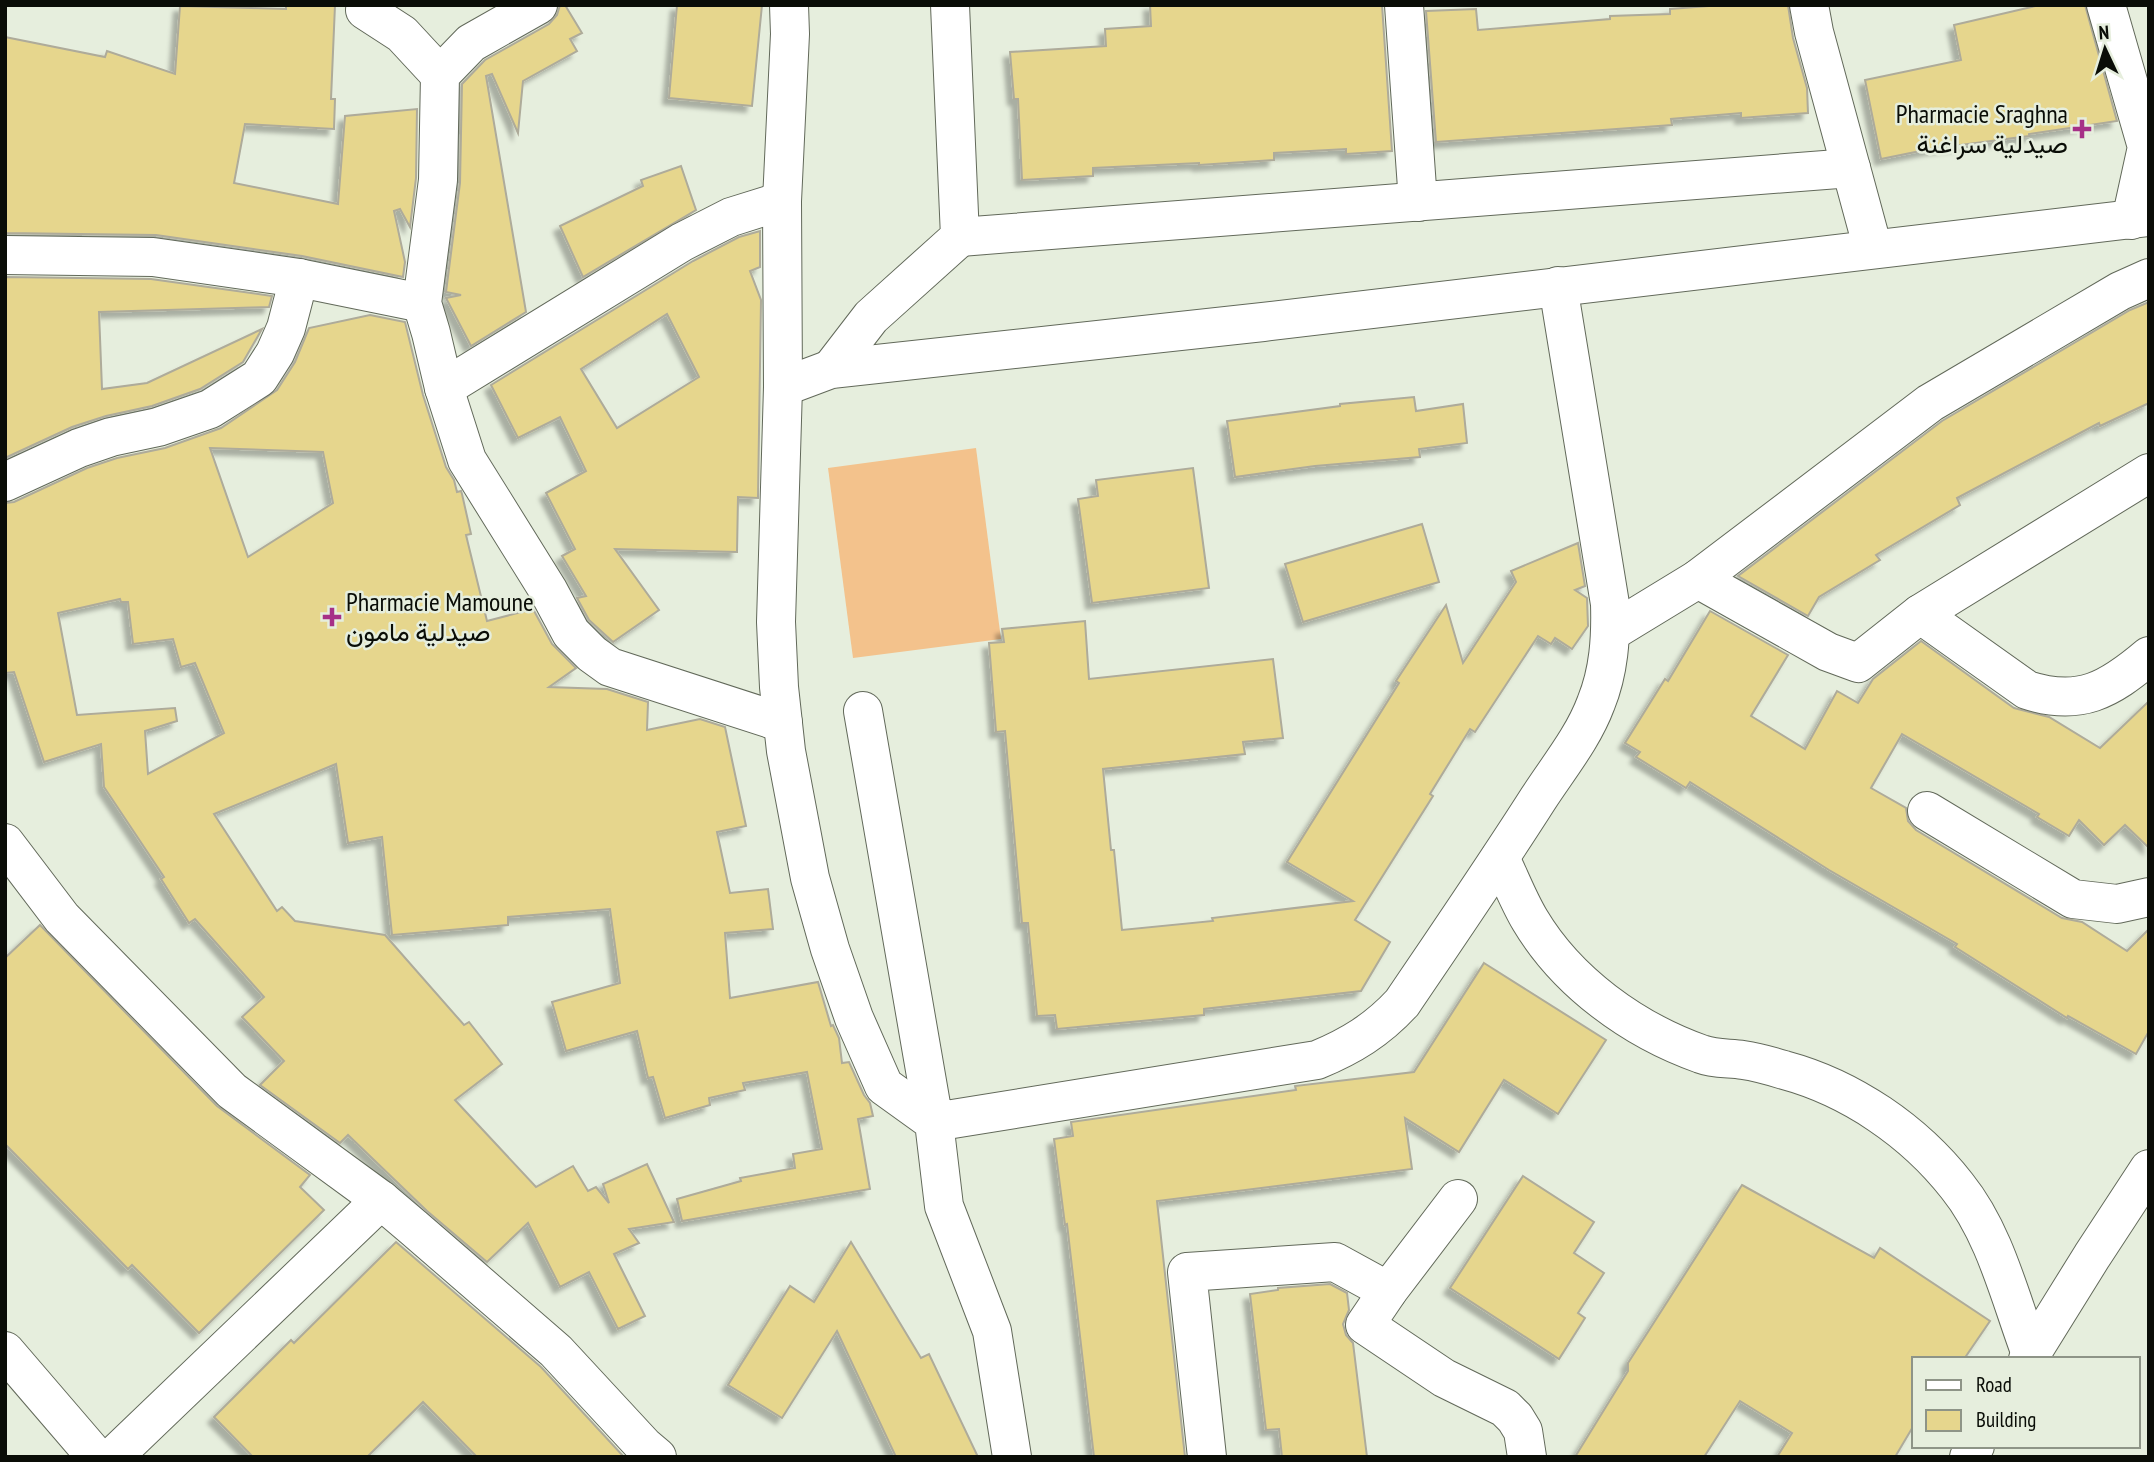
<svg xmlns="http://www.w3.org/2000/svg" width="2154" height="1462" font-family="'PT Sans Narrow',Vazirmatn,sans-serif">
  <defs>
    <filter id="shadow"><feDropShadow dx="-6" dy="6" stdDeviation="2" flood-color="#0004"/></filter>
  </defs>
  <rect width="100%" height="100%" fill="#e6eedd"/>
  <path fill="#f3c28c" d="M 976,448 L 1001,639 L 853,658 L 828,468 Z"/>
  <g fill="#e6d68d" stroke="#aeab9a" stroke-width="2" fill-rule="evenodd" filter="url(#shadow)">
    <path d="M 286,5 L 335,5 L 331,99 L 335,99 L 334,129 L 245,124 L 234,183 L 338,204 L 345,116 L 417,109 L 416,178 L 410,227 L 400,209 L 394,211 L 405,262 L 403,277 L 302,256 L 156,235 L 5,233 L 5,37 L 105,57 L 107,51 L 175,74 L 180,6 L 286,9 Z"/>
    <path d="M 560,5 L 565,5 L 582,33 L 570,39 L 577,51 L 523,81 L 518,133 L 492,74 L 486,76 L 526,312 L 471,346 L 446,298 L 461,295 L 446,292 L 460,183 L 462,84 L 485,60 L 549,24 L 557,15 Z"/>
    <path d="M 677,5 L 762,5 L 752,106 L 669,98 Z"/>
    <path d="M 1150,5 L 1382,5 L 1392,151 L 1346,154 L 1346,149 L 1274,153 L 1274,160 L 1199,165 L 1199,163 L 1093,168 L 1093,176 L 1022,180 L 1018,99 L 1014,99 L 1010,52 L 1106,46 L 1105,29 L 1151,26 Z"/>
    <path d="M 1722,5 L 1788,5 L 1793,38 L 1807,88 L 1808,113 L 1741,118 L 1741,113 L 1671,119 L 1672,125 L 1436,142 L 1426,11 L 1476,9 L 1478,30 L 1610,19 L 1610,16 L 1670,14 L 1670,9 Z"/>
    <path d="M 2040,5 L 2085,5 L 2117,121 L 2029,134 L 2029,136 L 1930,149 L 1881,159 L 1865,80 L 1961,60 L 1954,25 Z"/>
    <path d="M 681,166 L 696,210 L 583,277 L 560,226 L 643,186 L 641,180 Z"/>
    <path d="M 760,231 L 760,267 L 750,271 L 761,300 L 758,498 L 738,497 L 737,552 L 615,549 L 659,610 L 613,642 L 589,620 L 577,598 L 586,596 L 562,556 L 575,549 L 546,493 L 586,471 L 560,417 L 518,438 L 491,385 L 693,261 L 739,237 ZM 667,314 L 699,377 L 617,428 L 581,369 Z"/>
    <path d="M 5,277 L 151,279 L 272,296 L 269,307 L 99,312 L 102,389 L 147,383 L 262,329 L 243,362 L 200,389 L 152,406 L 106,416 L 72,427 L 5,458 Z"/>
    <path d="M 2149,302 L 2149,403 L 2100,426 L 2099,423 L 1957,498 L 1960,505 L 1876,555 L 1880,560 L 1819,597 L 1808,616 L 1738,576 L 1942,421 L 2130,310 Z"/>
    <path d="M 370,315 L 405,322 L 423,395 L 446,467 L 454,480 L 457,492 L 461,491 L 462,494 L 471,534 L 466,535 L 487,621 L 533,609 L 552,644 L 576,668 L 549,687 L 607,689 L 648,702 L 647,730 L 700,719 L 725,727 L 746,826 L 717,832 L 730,893 L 768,889 L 773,929 L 725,933 L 730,998 L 818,982 L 831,1026 L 833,1025 L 839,1038 L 842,1063 L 849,1062 L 864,1095 L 870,1103 L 873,1116 L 858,1119 L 870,1189 L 682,1221 L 677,1199 L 741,1181 L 740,1178 L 795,1168 L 793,1154 L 822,1149 L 807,1072 L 743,1083 L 745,1090 L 709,1098 L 710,1105 L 665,1118 L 653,1077 L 648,1078 L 637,1031 L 566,1051 L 552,1002 L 620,983 L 610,909 L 508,917 L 508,925 L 392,935 L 382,837 L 348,843 L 336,764 L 214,814 L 277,911 L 282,907 L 295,921 L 385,935 L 464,1025 L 469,1022 L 502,1064 L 455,1100 L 536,1187 L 573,1166 L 588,1191 L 596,1187 L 609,1203 L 603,1184 L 647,1164 L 674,1222 L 629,1229 L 639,1243 L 614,1254 L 645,1316 L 618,1329 L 589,1272 L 560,1287 L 528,1223 L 487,1262 L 427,1211 L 348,1135 L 340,1143 L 260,1085 L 284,1061 L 242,1017 L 264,997 L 195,919 L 189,923 L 161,879 L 164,877 L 104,787 L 101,744 L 44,762 L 14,672 L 5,673 L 5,503 L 14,502 L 87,468 L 117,458 L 165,448 L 221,428 L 277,390 L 295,362 L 309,328 ZM 210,448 L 323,452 L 333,503 L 248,557 ZM 120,599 L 121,602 L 128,602 L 133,644 L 173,639 L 181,667 L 195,663 L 224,733 L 148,774 L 145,731 L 177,721 L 175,708 L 77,715 L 58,613 Z"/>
    <path d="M 1414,397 L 1416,411 L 1463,404 L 1467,443 L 1419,449 L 1420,457 L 1315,466 L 1235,477 L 1227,421 L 1340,406 L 1340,404 Z"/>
    <path d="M 1193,468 L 1209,588 L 1092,603 L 1078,499 L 1098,496 L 1096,480 Z"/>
    <path d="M 1422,524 L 1439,582 L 1303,622 L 1285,564 Z"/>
    <path d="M 1578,543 L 1585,586 L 1575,590 L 1587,598 L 1588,626 L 1572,649 L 1555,638 L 1551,644 L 1538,636 L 1475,732 L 1470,729 L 1430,794 L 1433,796 L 1355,920 L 1390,942 L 1361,991 L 1204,1009 L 1204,1015 L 1057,1029 L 1055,1015 L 1037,1016 L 1028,923 L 1022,923 L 1005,731 L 996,732 L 989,643 L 1004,642 L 1002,629 L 1085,621 L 1089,679 L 1273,659 L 1283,738 L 1243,742 L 1245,754 L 1103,769 L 1111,850 L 1114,850 L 1122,930 L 1213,921 L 1212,918 L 1353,901 L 1287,862 L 1399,683 L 1396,681 L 1446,605 L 1463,663 L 1516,582 L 1511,571 Z"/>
    <path d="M 1710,611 L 1788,655 L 1751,716 L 1805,749 L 1837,691 L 1858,703 L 1873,679 L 1921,641 L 2014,708 L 2049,717 L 2100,748 L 2149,701 L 2149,848 L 2125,825 L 2104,845 L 2079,820 L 2069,836 L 2037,817 L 2039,814 L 1902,734 L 1871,788 L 1906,808 L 1908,821 L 1916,830 L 2062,918 L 2082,922 L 2127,951 L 2149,929 L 2149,1031 L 2136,1054 L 2068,1016 L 2067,1018 L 1955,947 L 1957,944 L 1829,870 L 1690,782 L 1686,788 L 1636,757 L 1640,752 L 1625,743 L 1665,679 L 1668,681 Z"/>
    <path d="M 40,925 L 217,1106 L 310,1175 L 300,1187 L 324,1210 L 199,1333 L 132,1265 L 128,1269 L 5,1144 L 5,958 Z"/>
    <path d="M 1484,963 L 1606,1040 L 1558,1114 L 1504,1080 L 1459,1152 L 1405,1118 L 1412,1169 L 1157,1201 L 1185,1457 L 1094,1457 L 1067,1224 L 1065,1225 L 1054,1139 L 1073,1136 L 1071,1122 L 1296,1090 L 1295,1086 L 1414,1072 Z"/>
    <path d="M 1523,1176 L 1594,1222 L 1574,1253 L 1604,1273 L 1578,1313 L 1585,1318 L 1559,1359 L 1450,1288 Z"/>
    <path d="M 1742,1185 L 1874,1258 L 1880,1248 L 1990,1321 L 1964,1359 L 1914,1359 L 1914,1425 L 1895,1457 L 1777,1457 L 1792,1433 L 1740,1401 L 1704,1457 L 1575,1457 L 1628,1371 L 1628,1363 Z"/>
    <path d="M 396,1242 L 541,1367 L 624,1457 L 477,1457 L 423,1402 L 367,1457 L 253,1457 L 214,1417 L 291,1340 L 294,1343 Z"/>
    <path d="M 851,1242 L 921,1358 L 929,1354 L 978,1457 L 896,1457 L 837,1331 L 782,1418 L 728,1385 L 790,1286 L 814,1302 Z"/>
    <path d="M 1330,1284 L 1347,1293 L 1349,1310 L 1343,1324 L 1346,1335 L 1353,1343 L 1367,1457 L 1282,1457 L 1279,1429 L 1266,1430 L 1250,1294 L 1278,1290 L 1278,1288 Z"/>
  </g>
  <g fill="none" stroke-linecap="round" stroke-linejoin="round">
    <g stroke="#62695a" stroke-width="40">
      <g id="minor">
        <path d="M 538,5 L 471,43 L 440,75 L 438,180 L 422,303 L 431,333 L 444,388 L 467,460 L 548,590 L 571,633 L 592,654 L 610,667 L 783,723"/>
        <path d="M 789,5 L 790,34 L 782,201 L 783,387 L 776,622 L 779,687 L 786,751 L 810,878 L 830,949 L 854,1018 L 884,1086 L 934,1122 L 944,1206 L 992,1331 L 1012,1457"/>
        <path d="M 1404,5 L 1418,202"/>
        <path d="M 1809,5 L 1814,32 L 1873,249"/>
        <path d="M 2106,5 L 2147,147 L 2131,220"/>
        <path d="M 365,10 L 402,34 L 440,75"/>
        <path d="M 960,237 L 1851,168"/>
        <path d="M 5,255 L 153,257 L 299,278 L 422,303"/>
        <path d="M 831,369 L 871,317 L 960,237 L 950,5"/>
        <path d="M 783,387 L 831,369 L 1263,322 L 2149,217"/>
        <path d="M 444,388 L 682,242 L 731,217 L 782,201"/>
        <path d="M 5,482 L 79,448 L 111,437 L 158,427 L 210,409 L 259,378 L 275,353 L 286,328 L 299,278"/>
        <path d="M 1698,579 L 1828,652 L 1858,663 L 1920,614 L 2149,473"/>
        <path d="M 1920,614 L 2027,690 C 2080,707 2109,690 2149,656"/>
        <path d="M 1611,632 L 1698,579 L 1930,403 L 2120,291 L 2149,278"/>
        <path d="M 863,711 L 934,1122 L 1317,1060 C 1351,1046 1377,1030 1402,1003 C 1448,935 1494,868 1538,799 C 1558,768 1583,738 1596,703 C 1609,671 1611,638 1610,604 L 1558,286"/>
        <path d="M 1927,811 L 2073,899 L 2117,904 L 2149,897"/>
        <path d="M 5,843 L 62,918 L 232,1091 L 381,1200 L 414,1228 L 556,1351 L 644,1446 L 657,1457"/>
        <path d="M 1500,858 C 1510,878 1518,900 1530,920 C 1567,982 1633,1030 1701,1054 C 1714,1059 1729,1058 1743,1060 C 1757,1062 1771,1066 1784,1070 C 1851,1088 1914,1131 1957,1186 C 1995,1233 2010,1298 2031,1354"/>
        <path d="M 1458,1199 L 1388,1291 L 1365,1325 L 1444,1378 L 1505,1408 L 1515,1418 L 1523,1431 L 1527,1457"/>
        <path d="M 5,1351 L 96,1457"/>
        <path d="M 2028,1359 L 2092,1256 L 2149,1169"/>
        <path d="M 113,1457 L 381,1200"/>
        <path d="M 1207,1457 L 1187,1272 L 1335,1262 L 1388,1291"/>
        <path d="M 1969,1457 L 1975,1446"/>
      </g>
    </g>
    <use href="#minor" stroke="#fff" stroke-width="38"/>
  </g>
  <g fill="#a63087" stroke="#e6eedd" stroke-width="2.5">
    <path d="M2078.5 118.5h7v7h7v7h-7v7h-7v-7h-7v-7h7z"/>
    <path d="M328.5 606.5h7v7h7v7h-7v7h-7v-7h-7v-7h7z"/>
  </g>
  <g text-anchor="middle" stroke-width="5" stroke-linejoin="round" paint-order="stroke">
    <g font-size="26" fill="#0a0d07" stroke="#e6eedd" text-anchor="end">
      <text x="2068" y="123">Pharmacie Sraghna<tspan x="2068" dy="30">صيدلية سراغنة</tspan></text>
      <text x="346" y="611" text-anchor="start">Pharmacie Mamoune<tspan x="346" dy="30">صيدلية مامون</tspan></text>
    </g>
  </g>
  <rect width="2154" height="1462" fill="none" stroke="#0a0d07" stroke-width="14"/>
  <rect x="1912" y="1357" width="228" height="91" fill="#e6eedd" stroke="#8e9487" stroke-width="2"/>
  <rect x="1926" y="1380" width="35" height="10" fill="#ffffff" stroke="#8e9487" stroke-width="2"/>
  <text x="1976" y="1392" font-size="21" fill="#0a0d07">Road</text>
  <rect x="1926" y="1410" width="35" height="21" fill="#e6d68d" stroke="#8e9487" stroke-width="2"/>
  <text x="1976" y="1427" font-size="21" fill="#0a0d07">Building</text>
  <g transform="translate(2105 49) rotate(356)" stroke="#e6eedd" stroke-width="5" paint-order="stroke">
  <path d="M0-5L12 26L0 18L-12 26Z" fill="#0a0d07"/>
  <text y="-10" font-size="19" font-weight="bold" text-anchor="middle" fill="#0a0d07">N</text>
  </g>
</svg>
